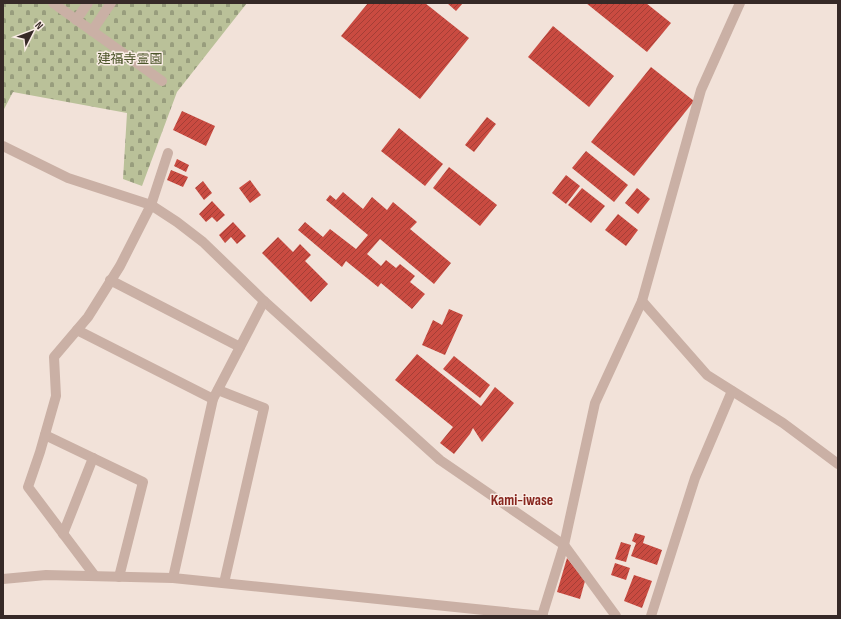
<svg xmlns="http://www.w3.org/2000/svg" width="841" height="619" font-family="'Sofia Sans Condensed','Noto Sans JP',sans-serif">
  <defs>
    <pattern id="cemetery-stones" width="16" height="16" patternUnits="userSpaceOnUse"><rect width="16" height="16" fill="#bac199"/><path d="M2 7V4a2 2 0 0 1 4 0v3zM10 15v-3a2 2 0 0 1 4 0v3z" fill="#989d7d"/></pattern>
    <pattern id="building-hatch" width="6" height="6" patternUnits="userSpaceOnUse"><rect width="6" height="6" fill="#c94b41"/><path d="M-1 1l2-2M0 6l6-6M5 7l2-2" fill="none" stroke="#a43e36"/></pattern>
  </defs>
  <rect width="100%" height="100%" fill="#f2e2d9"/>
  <path fill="url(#cemetery-stones)" d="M 3,3 L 247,3 L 177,92 L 142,186 L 123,179 L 127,113 L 13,92 L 3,111 Z"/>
  <g fill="url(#building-hatch)">
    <path d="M 368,3 L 425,3 L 469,38 L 420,99 L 341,36 Z"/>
    <path d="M 447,3 L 463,3 L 456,11 Z"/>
    <path d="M 586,3 L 646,3 L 671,23 L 647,52 Z"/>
    <path d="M 553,26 L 614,76 L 589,107 L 528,57 Z"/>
    <path d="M 651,67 L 694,101 L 634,176 L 591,142 Z"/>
    <path d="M 182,111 L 215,126 L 206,146 L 173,130 Z"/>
    <path d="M 487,117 L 496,124 L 474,152 L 465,145 Z"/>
    <path d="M 399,128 L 443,164 L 425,186 L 381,151 Z"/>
    <path d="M 586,151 L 628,185 L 614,202 L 572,168 Z"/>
    <path d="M 177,159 L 189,165 L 186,172 L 174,166 Z"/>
    <path d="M 449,167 L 497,205 L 480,226 L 433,188 Z"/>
    <path d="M 171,170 L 188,177 L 183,187 L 167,180 Z"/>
    <path d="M 566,175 L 580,186 L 566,204 L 552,193 Z"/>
    <path d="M 250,180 L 261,195 L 250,203 L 239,188 Z"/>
    <path d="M 203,181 L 212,193 L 204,200 L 195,188 Z"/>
    <path d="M 582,188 L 605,206 L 591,223 L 568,205 Z"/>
    <path d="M 637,188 L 650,199 L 638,214 L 625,203 Z"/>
    <path d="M 343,192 L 363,209 L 372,197 L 387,210 L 393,202 L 417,222 L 410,229 L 451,263 L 434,284 L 380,239 L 367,254 L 381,266 L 386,260 L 396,268 L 400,264 L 415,276 L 410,282 L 425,294 L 412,309 L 381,283 L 378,287 L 346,261 L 342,267 L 298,230 L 305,222 L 323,237 L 330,229 L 356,249 L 368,235 L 326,200 L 330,195 L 336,200 Z"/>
    <path d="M 212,201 L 225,215 L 217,222 L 212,217 L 206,222 L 199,214 Z"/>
    <path d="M 618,214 L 638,230 L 626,246 L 605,230 Z"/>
    <path d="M 233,222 L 246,236 L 237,244 L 231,237 L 225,243 L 219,235 Z"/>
    <path d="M 278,237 L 293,252 L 300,244 L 311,255 L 305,261 L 328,284 L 311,302 L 262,253 Z"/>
    <path d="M 449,309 L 463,315 L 445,355 L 422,345 L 433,320 L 442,325 Z"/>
    <path d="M 417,354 L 481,406 L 495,387 L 514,403 L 482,442 L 473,428 L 470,434 L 454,454 L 440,443 L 453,427 L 395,380 Z"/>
    <path d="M 454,356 L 490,385 L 480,398 L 443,369 Z"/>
    <path d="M 635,533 L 645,536 L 643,543 L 662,550 L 657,565 L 631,556 L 636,543 L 632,541 Z"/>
    <path d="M 621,542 L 631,545 L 626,562 L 615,559 Z"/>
    <path d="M 567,558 L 585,581 L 580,599 L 557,592 Z"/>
    <path d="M 615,563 L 630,568 L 626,580 L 611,575 Z"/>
    <path d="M 634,575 L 652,581 L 642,608 L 624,601 Z"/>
  </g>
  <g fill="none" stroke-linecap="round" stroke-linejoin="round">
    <g stroke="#cab0a5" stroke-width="10">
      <path d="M 53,3 L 162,81"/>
      <path d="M 76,20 L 88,3"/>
      <path d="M 92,31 L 111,3"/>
      <path d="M 3,146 L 68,178 L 151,205 L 177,222 L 203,242 L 264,301 L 440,460 L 564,545 L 616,616"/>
      <path d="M 110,280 L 240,347"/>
      <path d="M 642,301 L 707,375 L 783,423 L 838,464"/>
      <path d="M 77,330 L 213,399"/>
      <path d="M 218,390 L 264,408 L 224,583"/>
      <path d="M 45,435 L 143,482 L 119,577"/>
      <path d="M 63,534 L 93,458"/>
      <path d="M 95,576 L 28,487 L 40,452 L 56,396 L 54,357 L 88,317 L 120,266 L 151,205 L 168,153"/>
      <path d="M 173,578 L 213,399 L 264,301"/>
      <path d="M 3,579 L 46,575 L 173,578 L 543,616"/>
      <path d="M 542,616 L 564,545 L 595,403 L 642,301 L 701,90 L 740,3"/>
      <path d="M 651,616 L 695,478 L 732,391"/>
    </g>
  </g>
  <g text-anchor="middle" stroke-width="3" stroke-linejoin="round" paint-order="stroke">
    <g font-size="13" fill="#4c552a" stroke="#faede6">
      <text x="130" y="63">建福寺霊園</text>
    </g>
    <g font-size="15" font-weight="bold" fill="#87261e" stroke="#faede6">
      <text x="522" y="505">Kami-iwase</text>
    </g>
  </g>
  <rect width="841" height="619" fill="none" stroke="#362927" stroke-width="8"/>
  <g transform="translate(32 32) rotate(48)" stroke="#faede6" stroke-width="3" paint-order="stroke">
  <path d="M0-3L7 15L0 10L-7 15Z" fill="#362927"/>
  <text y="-6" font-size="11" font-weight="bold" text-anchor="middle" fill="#362927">N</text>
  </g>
</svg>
